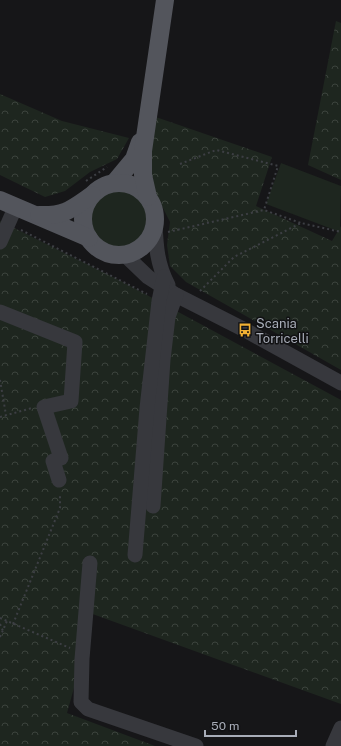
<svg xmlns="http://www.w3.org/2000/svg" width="341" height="746" font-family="'Public Sans',sans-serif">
  <defs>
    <pattern id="park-crowns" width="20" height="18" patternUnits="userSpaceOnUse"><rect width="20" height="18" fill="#1e261f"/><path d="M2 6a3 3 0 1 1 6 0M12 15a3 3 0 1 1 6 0" fill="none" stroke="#3c433d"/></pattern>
  </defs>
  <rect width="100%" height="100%" fill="#161618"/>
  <g fill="#1e261f">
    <path d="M 281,163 L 341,186 L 340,232 L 266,204 Z"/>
    <circle cx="120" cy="219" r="29"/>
  </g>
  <g fill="url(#park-crowns)">
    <path d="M 336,21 L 341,23 L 341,180 L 308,165 Z"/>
    <path d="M 0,94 L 62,121 L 129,138 L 117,159 L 90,172 L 65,191 L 45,197 L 0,175 Z"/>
    <path d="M 147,114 L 272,157 L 256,206 L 332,241 L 341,226 L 341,370 L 186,282 L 170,266 L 167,245 L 170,222 L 147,176 Z"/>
    <path d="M 0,221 L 121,281 L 341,400 L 341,704 L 87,612 L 82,659 L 67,713 L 155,746 L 0,746 Z"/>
  </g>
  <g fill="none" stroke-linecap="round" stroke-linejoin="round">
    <g stroke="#3d3f44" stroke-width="2" stroke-dasharray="2 3" stroke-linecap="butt">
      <path d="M 180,164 L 216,150 L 278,166 L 264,210"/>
      <path d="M 86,181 L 107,167"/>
      <path d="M 21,230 L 147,294"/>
      <path d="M 168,232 L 264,210 L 301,223"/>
      <path d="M 200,291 L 234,257 L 301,223 L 341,232"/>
      <path d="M 0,380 L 6,415"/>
      <path d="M 0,417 L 32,408"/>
      <path d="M 0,618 L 70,648"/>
      <path d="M 0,624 L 3,631"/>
      <path d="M 13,624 L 60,508 L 60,494"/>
      <path d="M 0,637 L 7,621"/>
    </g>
    <g stroke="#37383d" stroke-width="15">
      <path d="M 155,223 C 156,246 157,264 168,285"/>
      <path d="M 0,242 L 15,208"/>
      <path d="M 124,254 L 148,277 L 176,295 L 245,330 L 341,383"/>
      <path d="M 0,312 L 75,342 L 71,401 L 44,407 L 61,458 L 53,461 L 59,480"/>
      <path d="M 153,506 L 163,360 L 168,317 L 176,295"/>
      <path d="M 135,555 L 147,408 L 159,301 L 164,277"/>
      <path d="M 90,563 L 82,659 L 81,702 L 88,709 L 196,746"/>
      <path d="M 333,746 L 341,728"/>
    </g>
    <g stroke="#53555c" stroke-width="18">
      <path d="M 114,183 L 134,159 L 140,142"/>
      <circle cx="119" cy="219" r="36"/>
      <path d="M 148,197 L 143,175 L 143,151 L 165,0"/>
      <path d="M 0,200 L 89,238"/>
      <path d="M 39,215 C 65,216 72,209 92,195"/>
    </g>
  </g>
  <defs>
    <g id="bus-bare" transform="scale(1.08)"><path d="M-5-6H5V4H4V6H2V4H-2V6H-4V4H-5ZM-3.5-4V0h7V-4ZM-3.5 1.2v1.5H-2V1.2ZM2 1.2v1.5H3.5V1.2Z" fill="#f2b134" stroke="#111113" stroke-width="2.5" paint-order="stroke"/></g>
  </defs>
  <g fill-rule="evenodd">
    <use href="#bus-bare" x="245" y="330"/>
  </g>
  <g text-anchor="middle" stroke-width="3" stroke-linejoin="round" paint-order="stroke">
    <g font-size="13" fill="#a8adb8" stroke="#111113" text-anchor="start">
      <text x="256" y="328">Scania<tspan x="256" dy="15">Torricelli</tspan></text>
    </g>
  </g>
  <path d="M205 730v6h91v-6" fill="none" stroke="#a8adb8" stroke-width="2"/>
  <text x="211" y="730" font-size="12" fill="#a8adb8" stroke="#111113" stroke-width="3" paint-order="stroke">50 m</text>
</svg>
